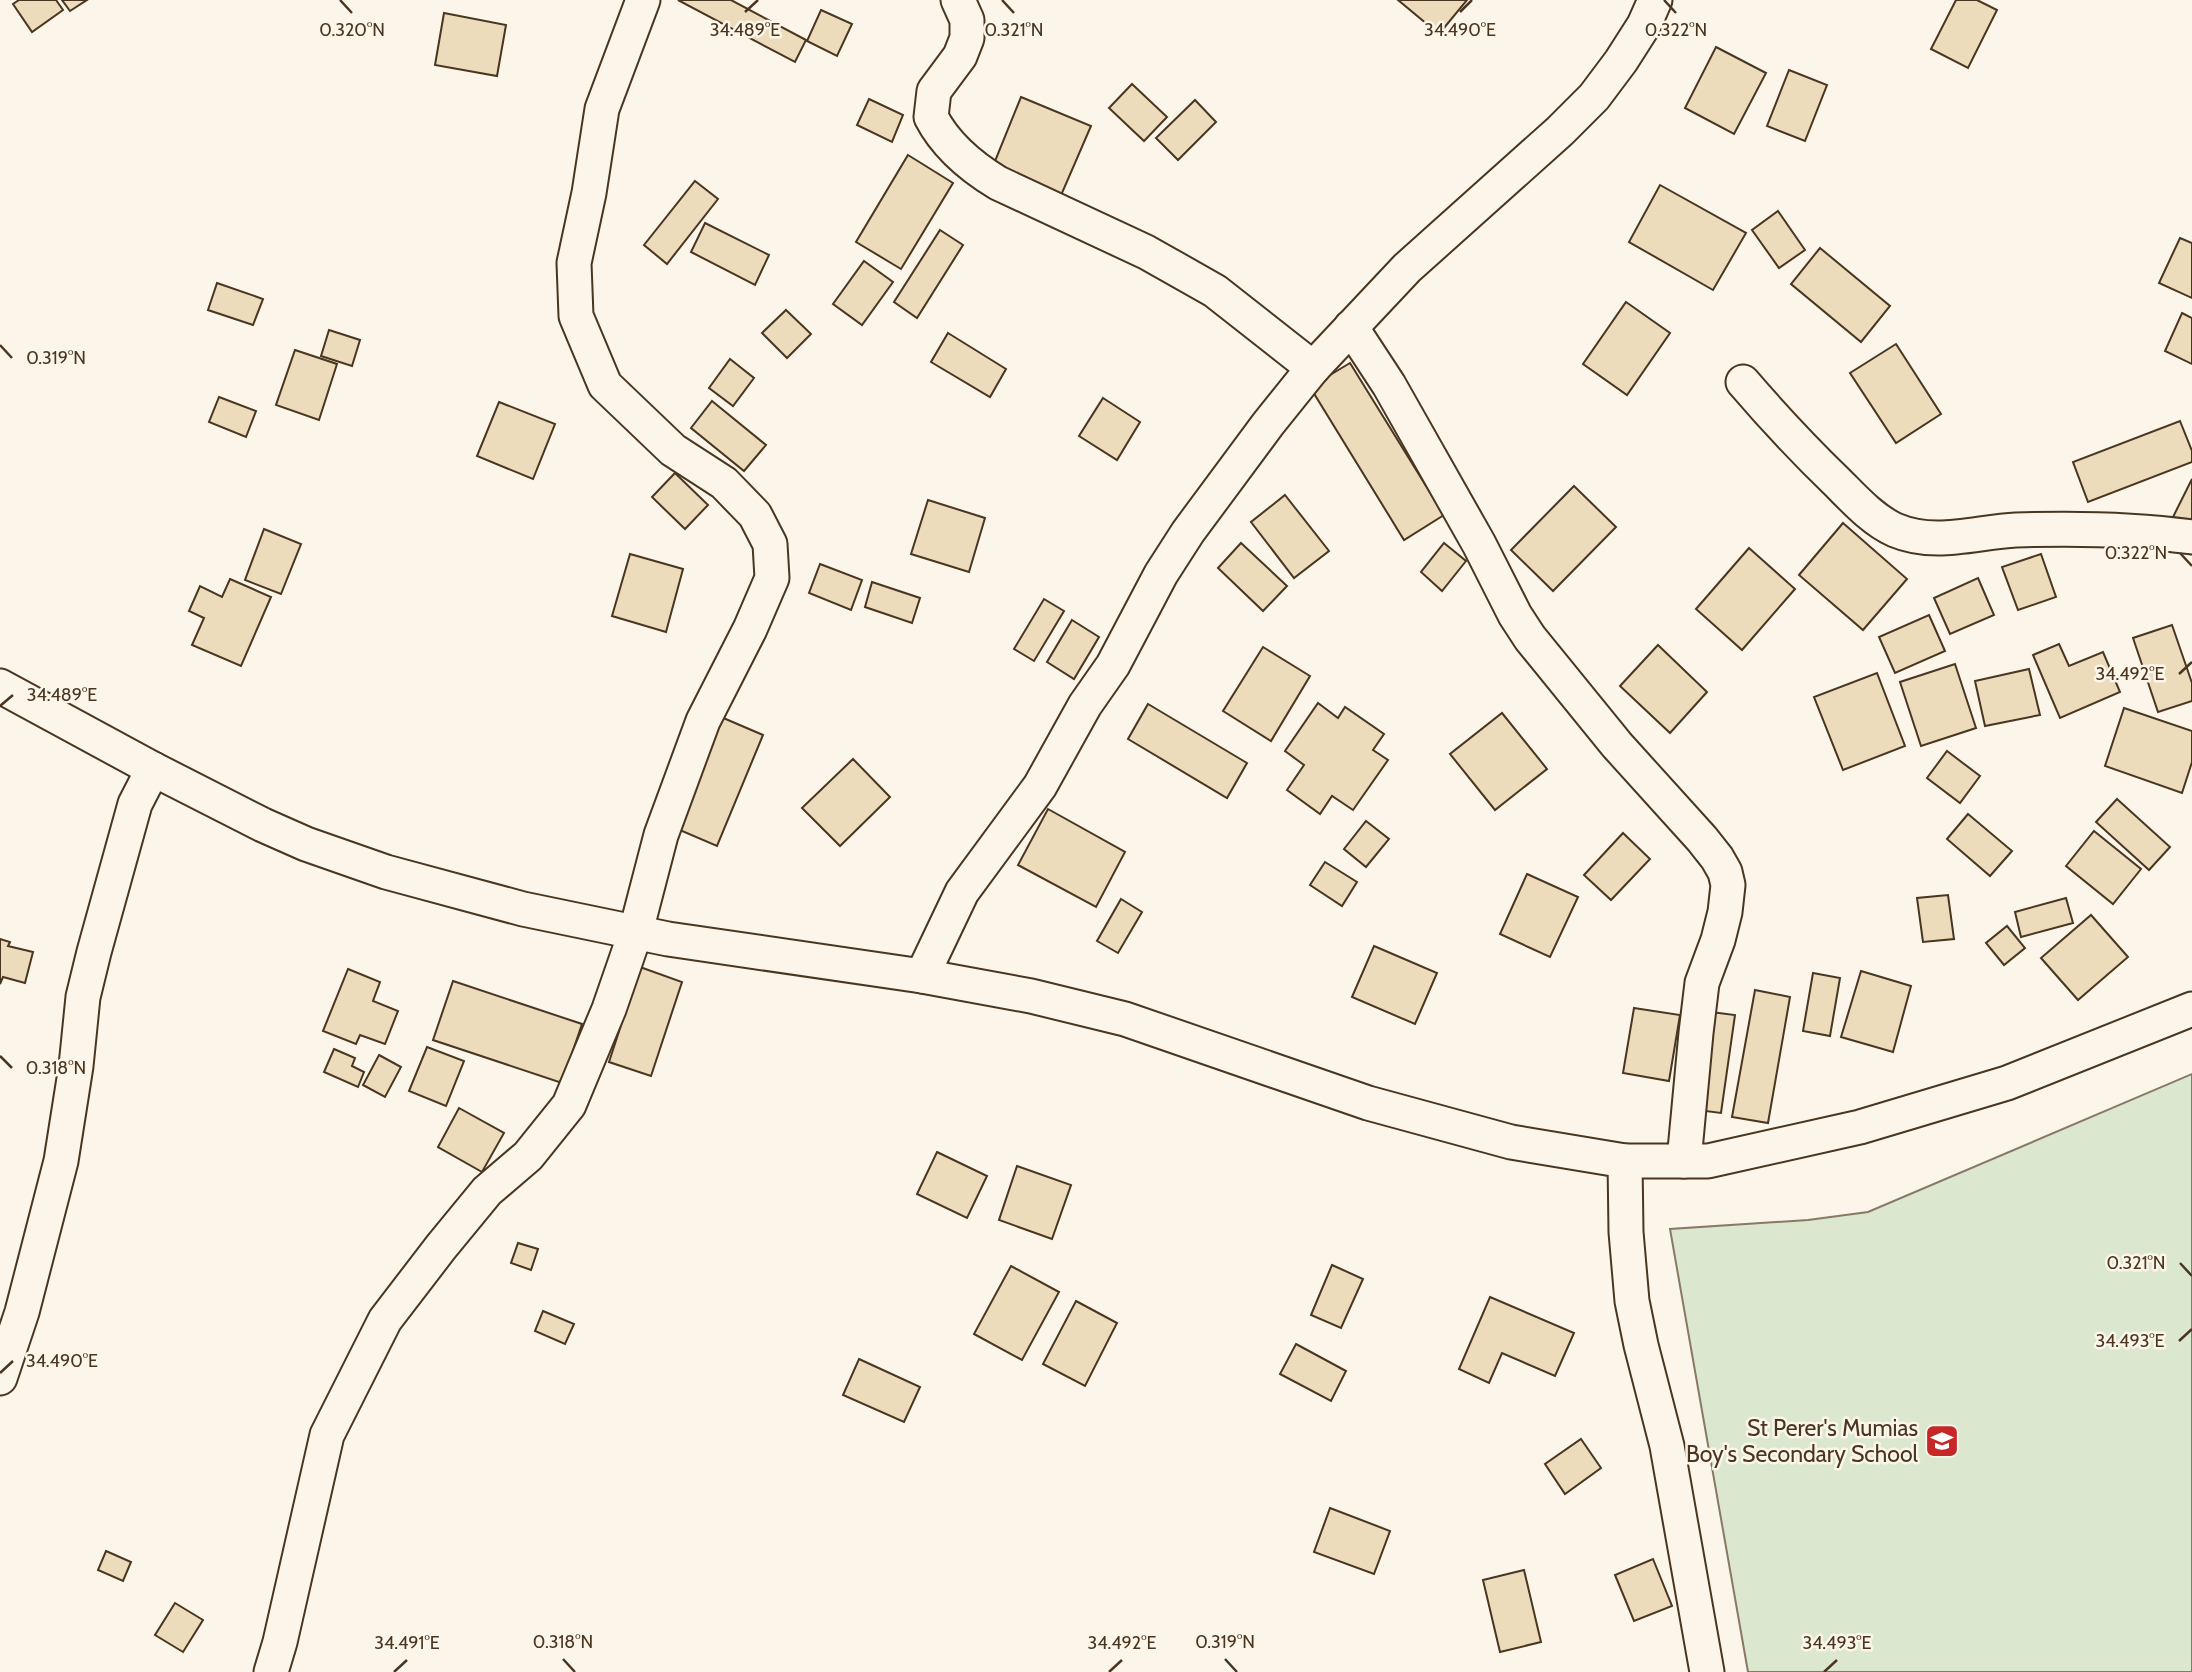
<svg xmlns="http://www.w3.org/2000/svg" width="2192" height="1672" font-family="Cabin,sans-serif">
  <rect width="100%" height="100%" fill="#fbf6e9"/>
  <path fill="#dce7d0" stroke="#887966" stroke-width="2" d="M 2192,1074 L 2192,1672 L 1748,1672 L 1670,1229 L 1808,1220 L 1868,1212 Z"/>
  <g fill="#ecdcbc" stroke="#4a3520" stroke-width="2">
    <path d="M 19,0 L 56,0 L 63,10 L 32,32 L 13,4 Z"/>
    <path d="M 62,0 L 87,0 L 70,11 Z"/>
    <path d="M 678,0 L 731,0 L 806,40 L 795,62 Z"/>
    <path d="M 1398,0 L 1467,0 L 1439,34 Z"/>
    <path d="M 1956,0 L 1977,0 L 1997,10 L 1968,68 L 1931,49 Z"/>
    <path d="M 821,10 L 852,24 L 837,56 L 807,41 Z"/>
    <path d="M 444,13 L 506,25 L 497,76 L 435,65 Z"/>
    <path d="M 1716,47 L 1766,73 L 1734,134 L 1685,108 Z"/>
    <path d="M 1789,70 L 1827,85 L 1805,141 L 1767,126 Z"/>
    <path d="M 1132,84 L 1167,117 L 1144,141 L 1109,108 Z"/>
    <path d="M 1021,97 L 1091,126 L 1059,200 L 991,171 Z"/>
    <path d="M 869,99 L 903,115 L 892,142 L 857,125 Z"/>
    <path d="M 1195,100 L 1216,122 L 1178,160 L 1156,138 Z"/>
    <path d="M 908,155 L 953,183 L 901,269 L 856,242 Z"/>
    <path d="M 695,181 L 718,199 L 667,264 L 644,245 Z"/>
    <path d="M 1660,185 L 1746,233 L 1713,290 L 1629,242 Z"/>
    <path d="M 1778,211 L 1805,250 L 1779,268 L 1752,230 Z"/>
    <path d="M 705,223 L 769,255 L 755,285 L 691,252 Z"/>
    <path d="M 940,230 L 963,245 L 917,318 L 894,302 Z"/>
    <path d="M 2180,238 L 2192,243 L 2192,298 L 2159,283 Z"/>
    <path d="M 1820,248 L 1890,306 L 1861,342 L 1791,284 Z"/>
    <path d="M 864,261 L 893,282 L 862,325 L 833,304 Z"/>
    <path d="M 217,283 L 263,299 L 253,325 L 208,310 Z"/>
    <path d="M 1626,302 L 1670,333 L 1627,395 L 1583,364 Z"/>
    <path d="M 786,310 L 811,334 L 787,358 L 762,333 Z"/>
    <path d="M 2182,313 L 2192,318 L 2192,364 L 2165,351 Z"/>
    <path d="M 329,330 L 360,340 L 352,366 L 321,356 Z"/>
    <path d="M 948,333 L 1006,369 L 990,397 L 931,362 Z"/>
    <path d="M 1896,344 L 1941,414 L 1896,443 L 1850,373 Z"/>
    <path d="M 295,350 L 337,364 L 319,420 L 276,405 Z"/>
    <path d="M 730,359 L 754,378 L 733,406 L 709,388 Z"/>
    <path d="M 1350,363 L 1444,515 L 1404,540 L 1310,387 Z"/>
    <path d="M 219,397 L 256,411 L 246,437 L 209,422 Z"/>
    <path d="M 1103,398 L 1140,422 L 1117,460 L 1079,436 Z"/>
    <path d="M 712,401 L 766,445 L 744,471 L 691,428 Z"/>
    <path d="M 499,402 L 555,424 L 533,479 L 477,456 Z"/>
    <path d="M 2180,421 L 2192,451 L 2192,462 L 2088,502 L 2073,462 Z"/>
    <path d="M 675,473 L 708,505 L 685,529 L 652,497 Z"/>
    <path d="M 2192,479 L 2192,526 L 2173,517 Z"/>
    <path d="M 1574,486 L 1616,527 L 1553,591 L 1511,550 Z"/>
    <path d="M 1285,495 L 1329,551 L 1294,578 L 1251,522 Z"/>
    <path d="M 928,500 L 985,518 L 969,572 L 911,554 Z"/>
    <path d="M 1843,523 L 1907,579 L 1863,630 L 1799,575 Z"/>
    <path d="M 264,529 L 301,544 L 281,594 L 245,580 Z"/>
    <path d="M 1241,543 L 1287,586 L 1263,611 L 1218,568 Z"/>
    <path d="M 1444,543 L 1466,561 L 1442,591 L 1421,572 Z"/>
    <path d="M 1749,548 L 1795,589 L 1742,650 L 1696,609 Z"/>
    <path d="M 630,554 L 683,569 L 666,632 L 612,616 Z"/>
    <path d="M 2041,554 L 2056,597 L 2018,610 L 2002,567 Z"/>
    <path d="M 820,564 L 862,580 L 851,610 L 809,593 Z"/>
    <path d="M 1978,578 L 1994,615 L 1950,634 L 1934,598 Z"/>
    <path d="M 230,579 L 271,597 L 241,666 L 192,645 L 204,618 L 189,611 L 200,586 L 222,597 Z"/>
    <path d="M 872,582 L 920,598 L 912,623 L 865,607 Z"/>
    <path d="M 1044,599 L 1064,611 L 1034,661 L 1014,649 Z"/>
    <path d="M 1929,615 L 1945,651 L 1895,673 L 1879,637 Z"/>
    <path d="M 1072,620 L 1099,637 L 1074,679 L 1047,662 Z"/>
    <path d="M 2172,625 L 2192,683 L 2192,701 L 2158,712 L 2133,638 Z"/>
    <path d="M 2059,644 L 2069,666 L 2103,652 L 2120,692 L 2060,718 L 2033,655 Z"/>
    <path d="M 1658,645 L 1707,692 L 1670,733 L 1620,686 Z"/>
    <path d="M 1263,647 L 1310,676 L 1271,741 L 1223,711 Z"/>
    <path d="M 1955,664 L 1976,728 L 1921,746 L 1900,682 Z"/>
    <path d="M 2029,669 L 2040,715 L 1985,726 L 1975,681 Z"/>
    <path d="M 1877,673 L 1905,746 L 1843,770 L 1814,697 Z"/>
    <path d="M 1318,703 L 1338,718 L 1345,707 L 1384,734 L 1373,750 L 1388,760 L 1353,810 L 1332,796 L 1320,814 L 1287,790 L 1304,765 L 1285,751 Z"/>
    <path d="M 1148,704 L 1247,763 L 1227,798 L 1128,739 Z"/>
    <path d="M 2124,708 L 2192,731 L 2192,762 L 2182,793 L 2105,766 Z"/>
    <path d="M 1502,713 L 1547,769 L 1495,810 L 1450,754 Z"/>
    <path d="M 721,717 L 763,735 L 717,846 L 675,828 Z"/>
    <path d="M 1947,751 L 1980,776 L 1960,803 L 1927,778 Z"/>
    <path d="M 853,759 L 890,797 L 840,846 L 802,808 Z"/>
    <path d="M 2117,799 L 2170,847 L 2149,870 L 2096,822 Z"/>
    <path d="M 1048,809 L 1125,852 L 1096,907 L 1018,865 Z"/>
    <path d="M 1968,814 L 2012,851 L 1990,876 L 1947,839 Z"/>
    <path d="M 1366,821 L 1389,839 L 1366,867 L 1344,849 Z"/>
    <path d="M 2094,831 L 2141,869 L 2113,904 L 2066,866 Z"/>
    <path d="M 1623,833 L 1650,859 L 1611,900 L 1584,875 Z"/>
    <path d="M 1325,862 L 1357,882 L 1342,906 L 1310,885 Z"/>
    <path d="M 1527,874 L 1578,897 L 1550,957 L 1500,934 Z"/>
    <path d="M 1948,895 L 1954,939 L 1923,942 L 1917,898 Z"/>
    <path d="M 2066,898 L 2073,923 L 2021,937 L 2015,912 Z"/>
    <path d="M 1121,899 L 1142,912 L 1118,953 L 1097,941 Z"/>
    <path d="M 2091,915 L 2128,957 L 2078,1000 L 2041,958 Z"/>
    <path d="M 2007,926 L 2025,948 L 2004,965 L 1986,943 Z"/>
    <path d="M 0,939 L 10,942 L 8,946 L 33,952 L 25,983 L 3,977 L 0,984 Z"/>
    <path d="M 1374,946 L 1437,973 L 1415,1024 L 1352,997 Z"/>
    <path d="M 640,967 L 682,982 L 651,1076 L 609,1062 Z"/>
    <path d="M 348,969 L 380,982 L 373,1001 L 398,1011 L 385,1044 L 360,1035 L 356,1044 L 323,1031 Z"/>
    <path d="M 1861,971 L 1911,986 L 1893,1052 L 1841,1037 Z"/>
    <path d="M 1813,973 L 1840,978 L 1830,1036 L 1803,1031 Z"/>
    <path d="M 453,981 L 582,1024 L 562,1083 L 433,1040 Z"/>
    <path d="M 1755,990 L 1790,997 L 1768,1123 L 1732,1117 Z"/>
    <path d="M 1634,1008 L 1680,1015 L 1669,1081 L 1623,1073 Z"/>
    <path d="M 1711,1012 L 1735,1015 L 1721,1113 L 1697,1110 Z"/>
    <path d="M 427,1047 L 464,1061 L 446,1106 L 409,1091 Z"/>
    <path d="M 334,1049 L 355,1058 L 352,1066 L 364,1072 L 358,1087 L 324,1072 Z"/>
    <path d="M 379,1055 L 401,1067 L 385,1097 L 363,1085 Z"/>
    <path d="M 459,1108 L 504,1133 L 482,1172 L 438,1147 Z"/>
    <path d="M 937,1152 L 987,1176 L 967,1218 L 917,1194 Z"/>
    <path d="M 1017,1166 L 1071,1185 L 1052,1239 L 999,1220 Z"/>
    <path d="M 518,1243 L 538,1249 L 531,1270 L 511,1263 Z"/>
    <path d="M 1332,1265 L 1363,1279 L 1341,1328 L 1311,1315 Z"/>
    <path d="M 1011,1266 L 1059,1292 L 1022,1360 L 974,1334 Z"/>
    <path d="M 1490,1297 L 1574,1333 L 1555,1376 L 1502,1353 L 1489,1383 L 1459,1369 Z"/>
    <path d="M 1076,1301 L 1117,1323 L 1085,1386 L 1043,1364 Z"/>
    <path d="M 543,1311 L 574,1324 L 565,1344 L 535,1331 Z"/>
    <path d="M 1296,1344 L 1346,1371 L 1331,1401 L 1280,1374 Z"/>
    <path d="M 859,1359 L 920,1387 L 904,1422 L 843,1395 Z"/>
    <path d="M 1581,1439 L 1601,1468 L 1565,1494 L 1545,1464 Z"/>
    <path d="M 1330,1508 L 1390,1531 L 1374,1574 L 1314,1552 Z"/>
    <path d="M 106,1551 L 131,1562 L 123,1581 L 98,1570 Z"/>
    <path d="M 1653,1559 L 1672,1606 L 1634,1621 L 1615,1575 Z"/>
    <path d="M 1524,1570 L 1541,1642 L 1500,1652 L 1483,1580 Z"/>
    <path d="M 175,1603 L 203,1620 L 183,1652 L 155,1635 Z"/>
  </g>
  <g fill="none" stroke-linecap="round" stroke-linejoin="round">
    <g stroke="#4a3520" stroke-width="37">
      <g id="minor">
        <path d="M 958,0 L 967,20 L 967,38 L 960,56 L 934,91 L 931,117 C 946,146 970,166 998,183 L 1146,252 L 1215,291 L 1313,368"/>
        <path d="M 1351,327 L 1389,385 L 1479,544 L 1515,615 L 1530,638 L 1617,745 L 1702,839 L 1717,858 L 1725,872 L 1728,885 L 1725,912 L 1718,940 L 1702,983 L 1696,1033 L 1684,1161"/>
        <path d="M 1743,382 C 1773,417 1805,451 1838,483 C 1855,500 1873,520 1895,530 C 1935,547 1976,532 2016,530 C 2075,528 2134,529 2192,537"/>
        <path d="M 0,686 L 153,769 L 263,825 L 306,844 L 386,872 L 523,909 L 668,939 L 922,976 L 1031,996 L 1125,1019 L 1368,1103 L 1511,1142 L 1625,1161 L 1708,1161 L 1860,1127 L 2007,1083 L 2192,1009"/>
        <path d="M 922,976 L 962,892 L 1040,786 L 1085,705 L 1113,665 L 1161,574 L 1188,532 L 1268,424 L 1313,368 L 1407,268 L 1560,131 L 1594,97 L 1621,61 L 1644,25 L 1655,0"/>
        <path d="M 1625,1161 L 1626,1232 L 1632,1301 L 1641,1345 L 1667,1446 L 1707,1672"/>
        <path d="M 0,1378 L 22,1312 L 61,1161 L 76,1066 L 83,997 L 94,952 L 135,804 L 153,769"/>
        <path d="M 271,1672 L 280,1642 L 327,1435 L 385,1320 L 441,1247 L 487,1191 L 528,1156 L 569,1105 L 609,1009 L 636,931 L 661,835 L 703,721 L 750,629 L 772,578 L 770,544 L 755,515 L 724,483 L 673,450 L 605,385 L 576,316 L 574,263 L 589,193 L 602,109 L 643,0"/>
      </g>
    </g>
    <use href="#minor" stroke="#fbf6e9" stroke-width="33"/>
  </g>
  <path fill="none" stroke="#4a3520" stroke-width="2.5" d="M 340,0 L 352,13M 1002,0 L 1014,13M 1664,0 L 1676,13M 745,12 L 758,0M 1460,12 L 1472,0M 0,345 L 12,358M 2180,553 L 2192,566M 2179,674 L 2192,662M 0,706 L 13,695M 0,1056 L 12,1068M 2180,1263 L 2192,1276M 2179,1341 L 2192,1329M 0,1373 L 13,1361M 563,1659 L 575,1672M 1225,1659 L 1237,1672M 394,1672 L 407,1660M 1109,1672 L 1122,1660M 1824,1672 L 1837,1660"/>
  <defs>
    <g id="school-square" transform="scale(1.75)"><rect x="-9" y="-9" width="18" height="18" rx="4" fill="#c62828" stroke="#fbf6e9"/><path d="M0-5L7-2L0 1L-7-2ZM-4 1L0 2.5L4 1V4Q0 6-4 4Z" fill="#fff"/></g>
  </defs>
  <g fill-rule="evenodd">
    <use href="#school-square" x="1942" y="1441"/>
  </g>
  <g text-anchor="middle" stroke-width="5" stroke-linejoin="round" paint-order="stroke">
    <g font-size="23" fill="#4a3520" stroke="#fbf6e9" text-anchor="end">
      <text x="1918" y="1436">St Perer's Mumias<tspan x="1918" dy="26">Boy's Secondary School</tspan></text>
    </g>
  </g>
  <g font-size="18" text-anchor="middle" fill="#4a3520" stroke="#fbf6e9" stroke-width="5" stroke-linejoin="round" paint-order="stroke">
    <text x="745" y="36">34.489°E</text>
    <text x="1460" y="36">34.490°E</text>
    <text x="352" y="36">0.320°N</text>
    <text x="1014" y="36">0.321°N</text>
    <text x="1676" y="36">0.322°N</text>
    <text x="56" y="364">0.319°N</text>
    <text x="2136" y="559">0.322°N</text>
    <text x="2130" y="680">34.492°E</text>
    <text x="62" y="701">34.489°E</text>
    <text x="56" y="1074">0.318°N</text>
    <text x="2136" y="1269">0.321°N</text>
    <text x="2130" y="1347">34.493°E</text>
    <text x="62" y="1367">34.490°E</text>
    <text x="563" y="1648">0.318°N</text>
    <text x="1225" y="1648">0.319°N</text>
    <text x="407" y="1649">34.491°E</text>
    <text x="1122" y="1649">34.492°E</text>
    <text x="1837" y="1649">34.493°E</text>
  </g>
</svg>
